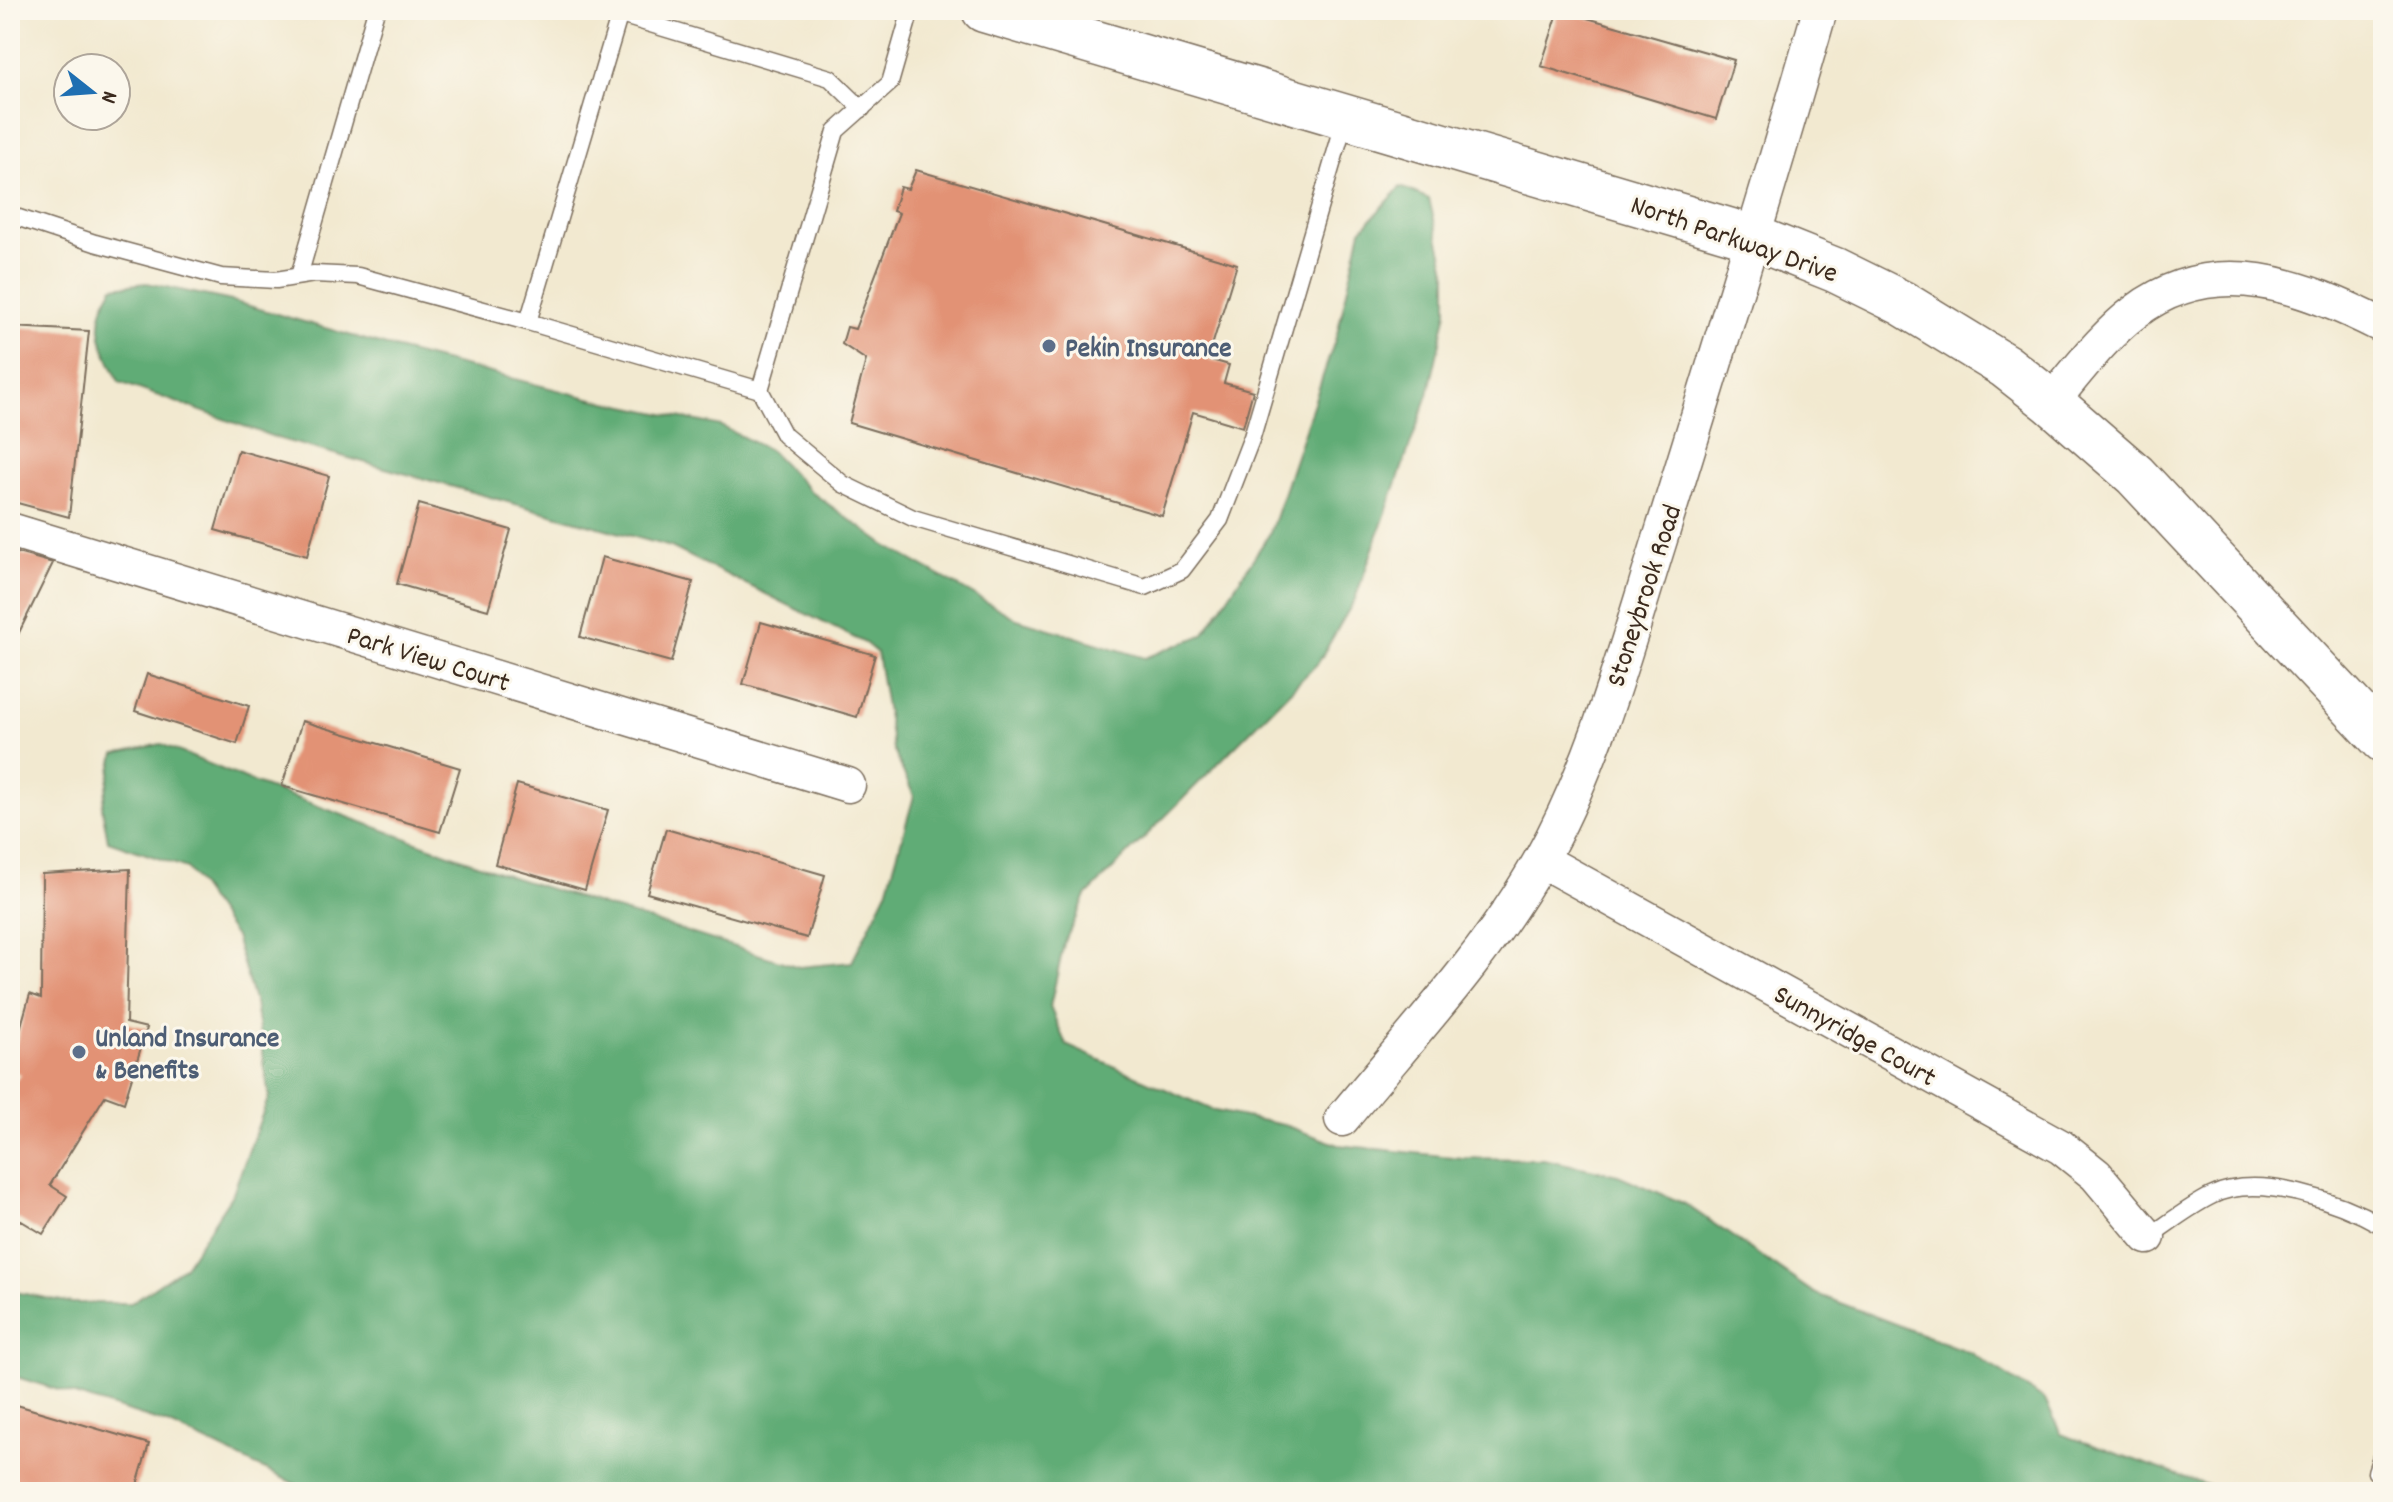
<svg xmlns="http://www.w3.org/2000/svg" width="2393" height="1502" font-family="Dekko,sans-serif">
  <rect width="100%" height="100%" fill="#fbf7ec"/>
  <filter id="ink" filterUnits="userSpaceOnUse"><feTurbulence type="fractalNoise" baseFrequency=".0125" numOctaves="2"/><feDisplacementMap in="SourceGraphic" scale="16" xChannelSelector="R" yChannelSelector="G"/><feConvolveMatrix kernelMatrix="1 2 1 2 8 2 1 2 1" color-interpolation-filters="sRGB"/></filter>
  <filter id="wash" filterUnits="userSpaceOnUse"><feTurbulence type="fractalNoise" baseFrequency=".006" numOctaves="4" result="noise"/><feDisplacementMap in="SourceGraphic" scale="32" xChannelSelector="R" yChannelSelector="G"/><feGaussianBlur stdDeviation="1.8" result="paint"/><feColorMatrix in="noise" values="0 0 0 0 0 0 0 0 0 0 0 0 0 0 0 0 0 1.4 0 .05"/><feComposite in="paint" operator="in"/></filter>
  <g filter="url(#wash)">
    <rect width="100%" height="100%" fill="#f2e9d0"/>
    <path fill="#60ac76" stroke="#4e6b4a" stroke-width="2" d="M 1401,187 L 1429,199 L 1447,274 L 1447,312 L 1428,395 L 1355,599 L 1318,663 L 1086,896 L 1064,943 L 1050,1007 L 1066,1045 L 1215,1111 L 1284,1125 L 1339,1145 L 1462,1158 L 1543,1159 L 1618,1175 L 1685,1204 L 1814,1293 L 1971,1353 L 2045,1400 L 2061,1434 L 2226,1492 L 312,1492 L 168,1424 L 10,1375 L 10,1291 L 72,1303 L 131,1303 L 185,1266 L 233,1193 L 269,1096 L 255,1004 L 235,937 L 187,868 L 108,841 L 102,807 L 115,754 L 161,744 L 255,783 L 515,878 L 799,967 L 852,962 L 887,891 L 914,796 L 893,749 L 877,653 L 865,643 L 671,547 L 280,439 L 119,382 C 102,344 89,326 113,287 L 147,283 L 232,301 L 404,351 L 597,400 L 721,426 L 771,451 L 810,491 L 885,545 L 1017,619 L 1145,658 L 1203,635 L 1270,533 L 1337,334 L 1361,230 Z"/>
    <g id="blocks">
      <g fill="#e29275">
        <path d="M 1559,10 L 1734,60 L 1716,119 L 1541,66 Z"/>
        <path d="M 916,170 L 1237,264 L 1208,359 L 1229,365 L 1224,383 L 1253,391 L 1243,427 L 1193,412 L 1162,516 L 849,423 L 866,360 L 842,344 L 847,327 L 855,329 L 899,213 L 893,211 L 900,187 L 908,189 Z"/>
        <path d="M 10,327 L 89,331 L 69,517 L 10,501 Z"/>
        <path d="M 238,450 L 329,476 L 307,556 L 215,530 Z"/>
        <path d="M 419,504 L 511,530 L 488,610 L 397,584 Z"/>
        <path d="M 10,551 L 53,563 L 10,651 Z"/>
        <path d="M 602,557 L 693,582 L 671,662 L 580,637 Z"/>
        <path d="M 761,622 L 875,655 L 857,717 L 743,684 Z"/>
        <path d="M 147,674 L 249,706 L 237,744 L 135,711 Z"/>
        <path d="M 302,721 L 460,768 L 440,832 L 282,786 Z"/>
        <path d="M 517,784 L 608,810 L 585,890 L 495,864 Z"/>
        <path d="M 666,829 L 825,875 L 807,938 L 647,893 Z"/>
        <path d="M 130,869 L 126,1023 L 147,1028 L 124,1103 L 105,1096 L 50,1185 L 67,1196 L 43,1234 L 10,1214 L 10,1090 L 20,1074 L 10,1070 L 10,1065 L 30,994 L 41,998 L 42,874 Z"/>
        <path d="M 10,1403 L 149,1444 L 135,1492 L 10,1492 Z"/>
      </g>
    </g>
  </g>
  <g filter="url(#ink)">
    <use href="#blocks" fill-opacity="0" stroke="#7b6d5c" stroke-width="2"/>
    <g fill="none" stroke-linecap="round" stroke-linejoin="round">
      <g stroke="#7b6d5c" stroke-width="19">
        <g id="service">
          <path d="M 604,10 L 830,78 L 862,109"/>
          <path d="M 621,10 L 528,322 L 760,390 L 784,435 L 843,484 L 913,518 L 1145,587 L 1182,570 L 1220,520 L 1252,437 L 1345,120"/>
          <path d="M 10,215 L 95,243 L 221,277 L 276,280 L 314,274 L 358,276 L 528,322"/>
          <path d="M 299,276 L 376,10"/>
          <path d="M 760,390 L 836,131 L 890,83 L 911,10"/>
          <path d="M 2148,1237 C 2169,1223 2189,1207 2211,1196 C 2258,1172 2341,1202 2383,1226"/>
          <path d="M 2376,1472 L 2383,1451"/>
        </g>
      </g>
      <g stroke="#7b6d5c" stroke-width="37">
        <g id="minor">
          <path d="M 2051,402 C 2077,372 2103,336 2135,312 C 2215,251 2304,286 2383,326"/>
          <path d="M 10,530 L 848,785"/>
          <path d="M 1541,860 L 2061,1147 L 2096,1175 L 2148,1237"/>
          <path d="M 1342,1119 C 1410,1036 1487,955 1540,861 C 1597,760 1627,643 1662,533 C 1716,359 1770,185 1820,10"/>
        </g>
      </g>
      <g stroke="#7b6d5c" stroke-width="47">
        <path id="secondary" d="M 984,10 L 1755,238 L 1835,270 L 1902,303 L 2005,366 L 2051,402 L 2135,475 L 2383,740"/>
      </g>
      <use href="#service" stroke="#fff" stroke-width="16"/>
      <use href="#minor" stroke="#fff" stroke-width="34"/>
      <use href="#secondary" stroke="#fff" stroke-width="44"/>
    </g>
  </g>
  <g fill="#5c6f8a" stroke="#fbf7ec" stroke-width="3">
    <circle cx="1049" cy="346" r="8"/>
    <circle cx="79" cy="1052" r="8"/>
  </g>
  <g text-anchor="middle" stroke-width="6" stroke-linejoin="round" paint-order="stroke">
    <g font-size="28" fill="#3b2a1e" stroke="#fbf7ec">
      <text transform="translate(1735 237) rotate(19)" y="10">North Parkway Drive</text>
      <text transform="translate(1642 595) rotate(-72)" y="10">Stoneybrook Road</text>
      <text transform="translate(429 657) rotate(17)" y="10">Park View Court</text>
      <text transform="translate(1856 1034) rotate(29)" y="10">Sunnyridge Court</text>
    </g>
    <g font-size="28" font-weight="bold" fill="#4e5e75" stroke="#fbf7ec" text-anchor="start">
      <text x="1065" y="356">Pekin Insurance</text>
      <text x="95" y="1046">Unland Insurance<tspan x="95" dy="32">&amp; Benefits</tspan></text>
    </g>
  </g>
  <rect width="2393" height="1502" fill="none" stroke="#fbf7ec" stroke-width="40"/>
  <g transform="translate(92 92) rotate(107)"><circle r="38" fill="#fbf7ec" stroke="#aea59a" stroke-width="2"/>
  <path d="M0-6L14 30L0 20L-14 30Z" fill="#1f6fb2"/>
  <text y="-12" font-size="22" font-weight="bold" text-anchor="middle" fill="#3b2a1e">N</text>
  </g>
</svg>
